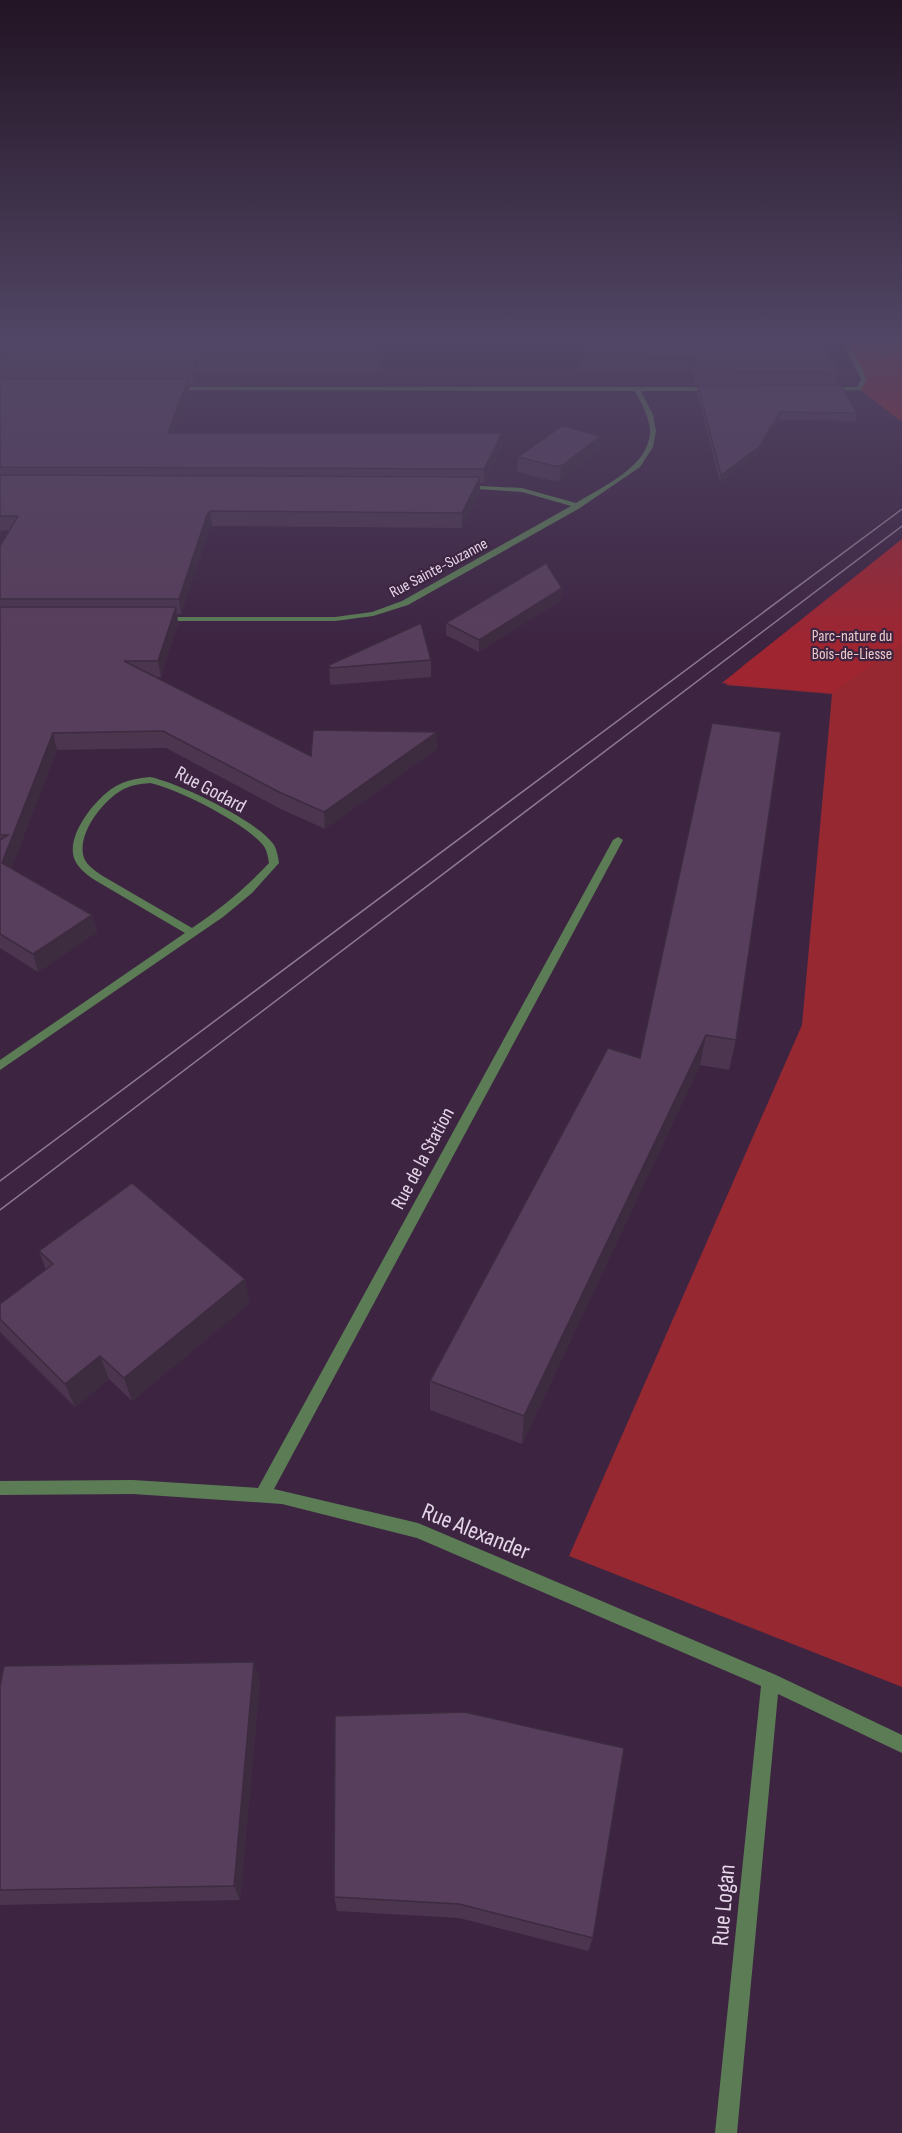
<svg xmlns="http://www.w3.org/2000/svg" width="902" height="2133" font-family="'Sofia Sans Condensed',sans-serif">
  <rect width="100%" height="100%" fill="#3d2542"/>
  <g fill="#952831">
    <path d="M 846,343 L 902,343 L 902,422 L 859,389 L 864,379 Z"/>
    <path d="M 902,542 L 902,1687 L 569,1556 L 802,1025 L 832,694 L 726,685 L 744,665 Z"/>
  </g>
  <path fill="#9f2531" d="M 902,539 L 902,643 L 832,693 L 722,683 Z"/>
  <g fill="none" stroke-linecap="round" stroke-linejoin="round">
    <path stroke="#7c6780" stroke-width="2" stroke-dasharray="2 1.5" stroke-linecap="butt" d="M 879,353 L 902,352"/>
    <g fill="#5b7c55" fill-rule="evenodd">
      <path d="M 843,343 L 849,343 L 867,379 L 861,390 L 829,391 L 826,389 L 829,387 L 857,387 L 861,379 Z"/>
      <path d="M 173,387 L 713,387 L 716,389 L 713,391 L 641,391 L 653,415 L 656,431 L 653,447 L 640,467 L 580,508 L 408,605 L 373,616 L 335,621 L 160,621 L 160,617 L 335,617 L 372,612 L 402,601 L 571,506 L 522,492 L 463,488 L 461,487 L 461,485 L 522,488 L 576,503 C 602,487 651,466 650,430 C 649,416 641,403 635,391 L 175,390 Z"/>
      <path d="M 150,777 C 179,783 258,821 274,845 C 277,850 278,857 279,863 L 252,893 L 223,917 L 0,1070 L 0,1060 L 185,933 L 93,879 C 86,874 77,867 74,858 C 66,834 98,795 118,785 C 128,780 139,778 150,777 ZM 150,783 C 178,789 245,823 263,845 C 267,850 268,857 269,863 C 246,888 220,909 192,928 L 101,875 C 94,870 87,865 84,858 C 76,834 103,801 122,790 C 131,785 140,784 150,783 Z"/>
      <path d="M 618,837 L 623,840 L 274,1489 L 418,1523 L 776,1675 L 902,1735 L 902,1753 L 778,1694 L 737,2133 L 715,2133 L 761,1686 L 417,1538 L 282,1504 L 133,1494 L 0,1495 L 0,1481 L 133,1480 L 258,1488 L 613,840 Z"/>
    </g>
    <g stroke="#8d7a91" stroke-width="1.5">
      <path d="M 0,1181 L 902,509"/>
      <path d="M 0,1210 L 902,526"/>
    </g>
  </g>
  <g fill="#4b354f">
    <path d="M 0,343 L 384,343 L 378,373 L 197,373 L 193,384 L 189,384 L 190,393 L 175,433 L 502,433 L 502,447 L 484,483 L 480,483 L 480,491 L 462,528 L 212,526 L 209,530 L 181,614 L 177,614 L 178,623 L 161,677 L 155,677 L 311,756 L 437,732 L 437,749 L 325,829 L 281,809 L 166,748 L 57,750 L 11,869 L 92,915 L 97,932 L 38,972 L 0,948 L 0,546 L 9,530 L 0,531 Z"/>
    <path d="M 580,343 L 822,343 L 838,372 L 835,385 L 695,385 L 691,369 L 688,372 L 583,373 Z"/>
    <path d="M 698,386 L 857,413 L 856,421 L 779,420 L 758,454 L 720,483 L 697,393 Z"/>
    <path d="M 600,451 L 560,480 L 553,481 L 517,472 L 518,457 Z"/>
    <path d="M 562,588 L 561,600 L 479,652 L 446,635 L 446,623 Z"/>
    <path d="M 431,660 L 431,677 L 331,685 L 330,682 L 329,665 Z"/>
    <path d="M 712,723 L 736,1040 L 729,1070 L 700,1065 L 522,1444 L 430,1410 L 430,1381 L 640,1058 Z"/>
    <path d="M 39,1251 L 250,1303 L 132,1401 L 109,1379 L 75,1407 L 2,1334 L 0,1331 L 0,1304 L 46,1270 Z"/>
    <path d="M 260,1681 L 240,1900 L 0,1905 L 0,1686 Z"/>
    <path d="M 464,1712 L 593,1938 L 588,1951 L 459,1918 L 337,1911 L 334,1897 Z"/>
  </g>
  <g fill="#3d2b40">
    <path d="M 381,343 L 384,343 L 378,373 L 377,360 Z"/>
    <path d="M 693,356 L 691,369 L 688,372 L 690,359 Z"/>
    <path d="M 196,360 L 197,373 L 193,384 L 192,371 Z"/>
    <path d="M 188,379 L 190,393 L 170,447 L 168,433 Z"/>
    <path d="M 780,412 L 779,420 L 758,454 L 720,483 L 721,475 Z"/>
    <path d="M 502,433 L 502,447 L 484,483 L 484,469 Z"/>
    <path d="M 601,436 L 600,451 L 560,480 L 561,466 Z"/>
    <path d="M 480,477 L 480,491 L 462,528 L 462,513 Z"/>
    <path d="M 210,511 L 212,526 L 209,530 L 181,614 L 179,599 L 207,515 Z"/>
    <path d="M 562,588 L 561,600 L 479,652 L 479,640 Z"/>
    <path d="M 176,607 L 178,623 L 161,677 L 158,661 Z"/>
    <path d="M 437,732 L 437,749 L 325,829 L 324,812 Z"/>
    <path d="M 53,733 L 57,750 L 7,880 L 2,863 Z"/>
    <path d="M 92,915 L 97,932 L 38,972 L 33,954 Z"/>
    <path d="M 706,1035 L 700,1065 L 522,1444 L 524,1416 Z"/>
    <path d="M 245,1279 L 250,1303 L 132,1401 L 124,1378 Z"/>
    <path d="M 100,1356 L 109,1379 L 75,1407 L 65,1384 Z"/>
    <path d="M 254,1662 L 260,1681 L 240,1900 L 234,1886 Z"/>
  </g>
  <g fill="#573e5c" stroke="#3d2b40" stroke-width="1.5">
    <path d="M 0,343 L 381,343 L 377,360 L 196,360 L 192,371 L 0,371 Z"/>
    <path d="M 582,343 L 822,343 L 838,372 L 697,371 L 693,356 L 690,359 L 584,360 Z"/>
    <path d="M 0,379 L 188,379 L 168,433 L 502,433 L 484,469 L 0,467 Z"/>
    <path d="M 841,385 L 857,413 L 780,412 L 759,447 L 721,475 L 698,386 Z"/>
    <path d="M 562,426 L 601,436 L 561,466 L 554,466 L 518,457 Z"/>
    <path d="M 0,475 L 480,477 L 462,513 L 210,511 L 207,515 L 179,599 L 0,599 L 0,546 L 18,516 L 0,516 Z"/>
    <path d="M 546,563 L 562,588 L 479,640 L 446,623 Z"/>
    <path d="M 0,607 L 176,607 L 158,661 L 124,661 L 311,756 L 313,730 L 437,732 L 324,812 L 279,792 L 163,731 L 53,733 L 2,863 L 92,915 L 33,954 L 0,934 L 0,840 L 8,835 L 0,835 Z"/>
    <path d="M 421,623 L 431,660 L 330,668 L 329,665 Z"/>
    <path d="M 712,723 L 781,732 L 736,1040 L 706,1035 L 524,1416 L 430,1381 L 608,1048 L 640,1058 Z"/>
    <path d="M 132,1183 L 245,1279 L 124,1378 L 100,1356 L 65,1384 L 0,1319 L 0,1304 L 53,1264 L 39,1251 Z"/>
    <path d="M 254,1662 L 234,1886 L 0,1890 L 0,1686 L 4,1666 Z"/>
    <path d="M 464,1712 L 624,1748 L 593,1938 L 459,1904 L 334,1897 L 335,1716 Z"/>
  </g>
  <linearGradient id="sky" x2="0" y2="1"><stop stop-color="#221424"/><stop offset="0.53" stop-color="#514665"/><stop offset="1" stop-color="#514665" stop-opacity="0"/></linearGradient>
  <rect width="902" height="642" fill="url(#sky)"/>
  <g text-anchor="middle" stroke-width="4.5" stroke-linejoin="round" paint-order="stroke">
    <g font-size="16" fill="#e4d5e7" stroke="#3d2542">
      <text transform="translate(438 567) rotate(-28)" y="6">Rue Sainte-Suzanne</text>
    </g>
    <g font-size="16" fill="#eccbca" stroke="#3d2542">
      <text x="852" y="641">Parc-nature du<tspan x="852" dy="18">Bois-de-Liesse</tspan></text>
    </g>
    <g font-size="20" fill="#e4d5e7" stroke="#3d2542">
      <text transform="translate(211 789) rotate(28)" y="7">Rue Godard</text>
      <text transform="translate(422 1158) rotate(-62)" y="7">Rue de la Station</text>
    </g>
    <g font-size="24" fill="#e4d5e7" stroke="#3d2542">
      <text transform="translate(476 1531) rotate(22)" y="8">Rue Alexander</text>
      <text transform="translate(723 1905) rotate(-85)" y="8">Rue Logan</text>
    </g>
  </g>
</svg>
